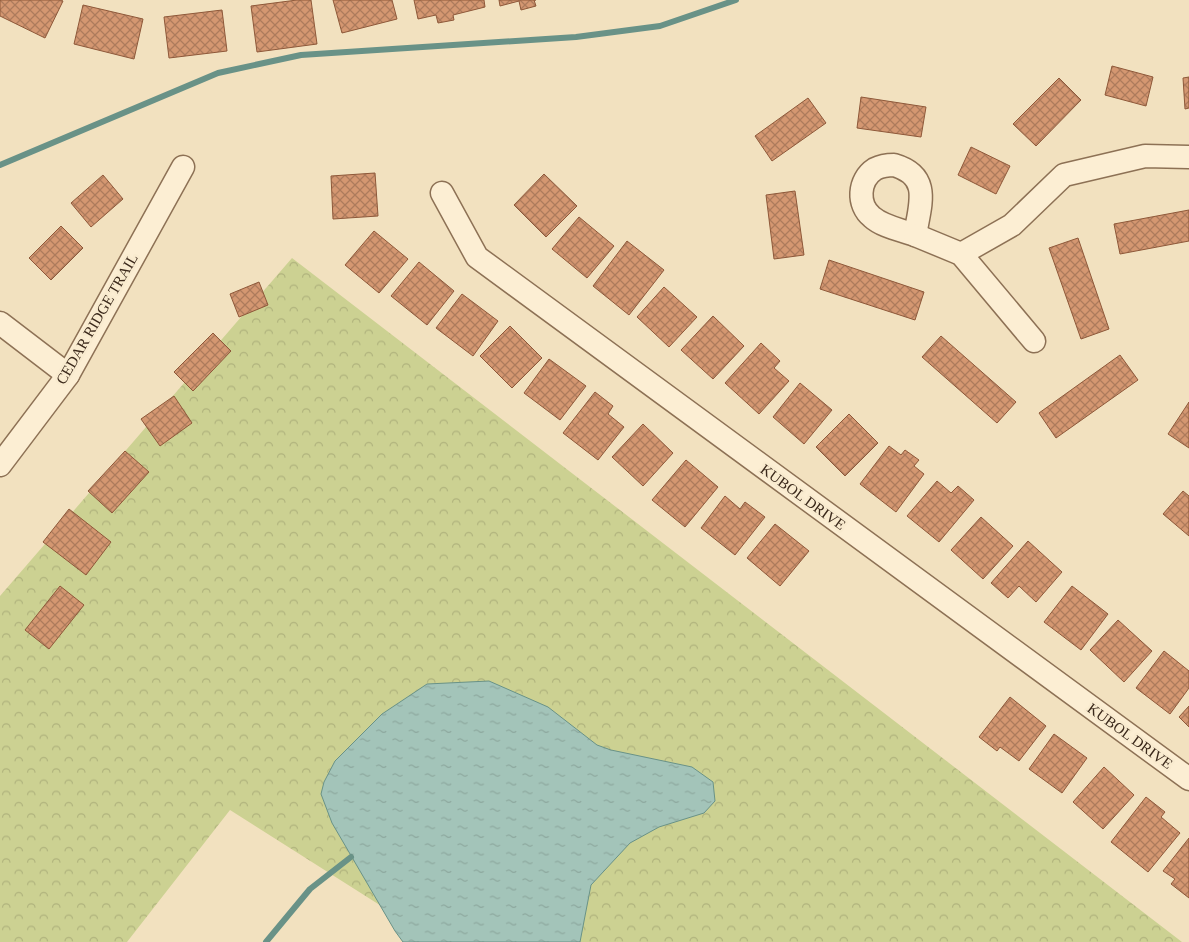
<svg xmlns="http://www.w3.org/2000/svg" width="1189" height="942" font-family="'Times New Roman',serif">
  <defs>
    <pattern id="forest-crowns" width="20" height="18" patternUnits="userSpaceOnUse" patternTransform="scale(1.25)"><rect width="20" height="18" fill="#ccd192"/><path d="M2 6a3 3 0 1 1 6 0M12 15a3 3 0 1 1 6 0" fill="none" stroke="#b0b37d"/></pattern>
    <pattern id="water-ripples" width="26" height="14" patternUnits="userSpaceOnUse" patternTransform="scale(1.25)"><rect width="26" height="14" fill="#a3c4b9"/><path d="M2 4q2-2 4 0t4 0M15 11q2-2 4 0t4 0" fill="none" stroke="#8da89e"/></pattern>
    <pattern id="building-cross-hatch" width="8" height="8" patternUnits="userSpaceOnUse" patternTransform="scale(1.25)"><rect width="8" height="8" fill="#d49771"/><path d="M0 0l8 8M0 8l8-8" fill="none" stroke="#ad7b5c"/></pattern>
  </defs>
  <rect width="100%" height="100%" fill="#f2e1bf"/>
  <path fill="url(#forest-crowns)" d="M 292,258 L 1182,942 L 438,942 L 230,810 L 127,942 L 0,942 L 0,596 Z"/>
  <path fill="url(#water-ripples)" stroke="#699287" d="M 489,681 L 548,707 L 597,745 L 611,750 L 692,767 L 713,782 L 715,801 L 704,813 L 659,827 L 630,843 L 591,885 L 580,942 L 403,942 L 395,931 L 332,823 L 321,794 L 324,782 L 335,761 L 382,714 L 427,684 Z"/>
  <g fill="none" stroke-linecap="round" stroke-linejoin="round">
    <g stroke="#699287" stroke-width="6">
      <path d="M 0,165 L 218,73 L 301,55 L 576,37 L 660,26 L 736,0"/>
      <path d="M 266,942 L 310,889 L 351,857"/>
    </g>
  </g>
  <g fill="url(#building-cross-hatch)" stroke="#8e5839">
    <path d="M 0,0 L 61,0 L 63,1 L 45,38 L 0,16 Z"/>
    <path d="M 297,0 L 311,0 L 317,44 L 257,52 L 251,6 Z"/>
    <path d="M 333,0 L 392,0 L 397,19 L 342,33 Z"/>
    <path d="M 414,0 L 484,0 L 485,7 L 453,15 L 454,20 L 438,23 L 436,15 L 418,19 Z"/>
    <path d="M 499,0 L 536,0 L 534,0 L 536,6 L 521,10 L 519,1 L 500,6 Z"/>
    <path d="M 83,5 L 143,19 L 134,59 L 74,44 Z"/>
    <path d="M 222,10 L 227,51 L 169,58 L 164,17 Z"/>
    <path d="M 1112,66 L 1153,77 L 1146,106 L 1105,95 Z"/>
    <path d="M 1189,77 L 1189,108 L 1185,109 L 1183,78 Z"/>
    <path d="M 1059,78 L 1081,100 L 1036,146 L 1013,124 Z"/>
    <path d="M 861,97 L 926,107 L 921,137 L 857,128 Z"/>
    <path d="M 808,98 L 826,123 L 772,161 L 755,136 Z"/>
    <path d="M 971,147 L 1010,166 L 996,194 L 958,175 Z"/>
    <path d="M 375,173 L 378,216 L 333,219 L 331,176 Z"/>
    <path d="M 544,174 L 577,206 L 546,237 L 514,205 Z"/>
    <path d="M 103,175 L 123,199 L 91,227 L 71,203 Z"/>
    <path d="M 795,191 L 804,255 L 774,259 L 766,195 Z"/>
    <path d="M 1189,210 L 1189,241 L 1120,254 L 1114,224 Z"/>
    <path d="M 579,217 L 614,246 L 587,278 L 552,249 Z"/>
    <path d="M 61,226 L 83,248 L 51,280 L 29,258 Z"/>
    <path d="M 374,231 L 408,259 L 379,293 L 345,265 Z"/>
    <path d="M 1078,238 L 1109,329 L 1081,339 L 1049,248 Z"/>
    <path d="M 627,241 L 664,270 L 629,315 L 593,286 Z"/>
    <path d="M 829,260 L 924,292 L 915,320 L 820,289 Z"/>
    <path d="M 419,262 L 454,291 L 427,325 L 391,296 Z"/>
    <path d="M 259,282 L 268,305 L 239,317 L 230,294 Z"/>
    <path d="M 664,287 L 697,317 L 669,347 L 637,317 Z"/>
    <path d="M 462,294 L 498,321 L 473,356 L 436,328 Z"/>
    <path d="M 713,316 L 744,346 L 713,379 L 681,350 Z"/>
    <path d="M 510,326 L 542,358 L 512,388 L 480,356 Z"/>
    <path d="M 213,333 L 231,351 L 193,391 L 174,372 Z"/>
    <path d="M 941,336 L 1016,402 L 997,423 L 922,357 Z"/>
    <path d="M 761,343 L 780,361 L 774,368 L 789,381 L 759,414 L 725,383 Z"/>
    <path d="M 1120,355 L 1138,380 L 1056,438 L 1039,413 Z"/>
    <path d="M 549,359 L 586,386 L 560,420 L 524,393 Z"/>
    <path d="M 800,383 L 832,410 L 804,444 L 773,417 Z"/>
    <path d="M 595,392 L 613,406 L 608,414 L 624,427 L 598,460 L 563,433 Z"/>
    <path d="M 174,396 L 192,423 L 160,446 L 141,419 Z"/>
    <path d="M 1189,402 L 1189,448 L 1168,434 Z"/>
    <path d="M 849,414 L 878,443 L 845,476 L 816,447 Z"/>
    <path d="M 643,424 L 673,453 L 643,486 L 612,457 Z"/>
    <path d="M 889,446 L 901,455 L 905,450 L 919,460 L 914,466 L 924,474 L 896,512 L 860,484 Z"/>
    <path d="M 125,451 L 149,472 L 112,513 L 88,491 Z"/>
    <path d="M 686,460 L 718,487 L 685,527 L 652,500 Z"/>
    <path d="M 937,481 L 951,493 L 958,486 L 974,500 L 939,542 L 907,516 Z"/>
    <path d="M 1183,491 L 1189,496 L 1189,536 L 1163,514 Z"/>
    <path d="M 725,496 L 740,509 L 745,502 L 765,517 L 735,555 L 701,528 Z"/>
    <path d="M 69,509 L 111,542 L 86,575 L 43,542 Z"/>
    <path d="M 981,517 L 1013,546 L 983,579 L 951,550 Z"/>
    <path d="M 775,524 L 809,551 L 780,586 L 747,558 Z"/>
    <path d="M 1028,541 L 1062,572 L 1036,602 L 1019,586 L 1008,598 L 991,583 Z"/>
    <path d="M 60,586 L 84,605 L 49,649 L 25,630 Z"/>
    <path d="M 1072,586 L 1108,614 L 1081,650 L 1044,622 Z"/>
    <path d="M 1118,620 L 1152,651 L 1124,682 L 1090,650 Z"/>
    <path d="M 1164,651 L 1189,671 L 1189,688 L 1170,714 L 1136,688 Z"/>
    <path d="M 1010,697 L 1046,726 L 1019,761 L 1000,747 L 997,751 L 979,737 Z"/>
    <path d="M 1189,706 L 1189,727 L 1179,717 Z"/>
    <path d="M 1054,734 L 1087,758 L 1062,793 L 1029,769 Z"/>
    <path d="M 1104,767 L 1134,795 L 1103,829 L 1073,802 Z"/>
    <path d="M 1146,797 L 1165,812 L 1161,817 L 1180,833 L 1148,872 L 1111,842 Z"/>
    <path d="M 1189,838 L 1189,898 L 1171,884 L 1175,879 L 1163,871 Z"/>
  </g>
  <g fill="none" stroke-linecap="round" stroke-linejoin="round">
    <g stroke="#8d7155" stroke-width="25">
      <g id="street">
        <path d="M 894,165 C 932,176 920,205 915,235 C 902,230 883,227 872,217 C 857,205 858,180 875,169 C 881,166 887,165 894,165 Z"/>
        <path d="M 442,193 L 477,257 L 1189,779"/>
        <path d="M 915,235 L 961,254 L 1034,341"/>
        <path d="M 961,254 L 1012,225 L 1064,175 L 1145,156 L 1189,157"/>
        <path d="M 0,323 L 68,375"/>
        <path d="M 0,465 L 68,375 L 183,167"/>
      </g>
    </g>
    <use href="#street" stroke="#fceed3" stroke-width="22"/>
  </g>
  <g text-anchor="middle" stroke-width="5" stroke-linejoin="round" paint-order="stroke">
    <g font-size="15" fill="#3b291b" stroke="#f9ebcf">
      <text transform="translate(97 319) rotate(-60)" y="5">CEDAR RIDGE TRAIL</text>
      <text transform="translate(803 497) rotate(36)" y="5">KUBOL DRIVE</text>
      <text transform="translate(1130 736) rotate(36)" y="5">KUBOL DRIVE</text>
    </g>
  </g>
</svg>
